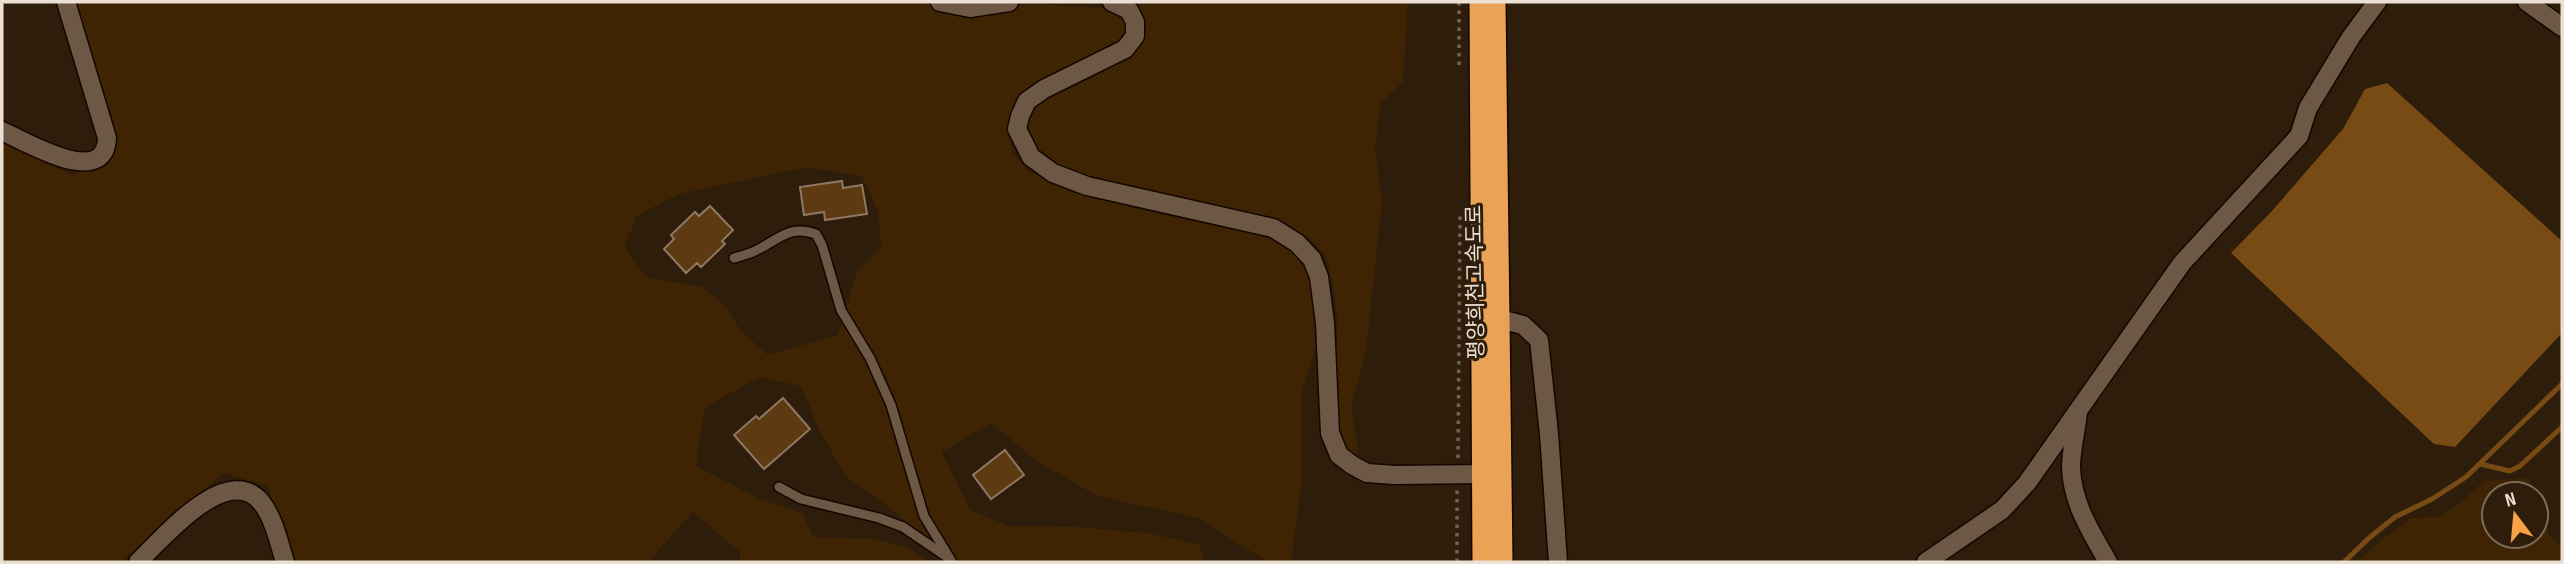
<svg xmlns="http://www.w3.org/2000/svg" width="2564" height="564" font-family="'Sofia Sans Condensed','Noto Sans KR',sans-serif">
  <rect width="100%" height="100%" fill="#2e1d0a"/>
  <g fill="#3f2404" fill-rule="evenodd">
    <path d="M 76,2 L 925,2 L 953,14 L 1033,4 L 1107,8 L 1121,15 L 1126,24 L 1126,34 L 1113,47 L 1036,84 L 1014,106 L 1008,124 L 1012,152 L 1027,170 L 1071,192 L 1165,215 L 1260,235 L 1287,245 L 1307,262 L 1313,285 L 1317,342 L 1301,396 L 1302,480 L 1291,562 L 1268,562 L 1198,518 L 1097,496 L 1037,461 L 991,423 L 942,452 L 970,510 L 1009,526 L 1076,527 L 1146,533 L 1199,544 L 1205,562 L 955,562 L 894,511 L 845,476 L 818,427 L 801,386 L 760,377 L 705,407 L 696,466 L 760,499 L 803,514 L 813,537 L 875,539 L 905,547 L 930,562 L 740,562 L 740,552 L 693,512 L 648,562 L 292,562 L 268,486 L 224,473 L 172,515 L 121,562 L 2,562 L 2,143 L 72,175 L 104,163 L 116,150 L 114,133 L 77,21 ZM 807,167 L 862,176 L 878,211 L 881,247 L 857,272 L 838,335 L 768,355 L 740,330 L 725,306 L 702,287 L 647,278 L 625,247 L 636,216 L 679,194 Z"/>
    <path d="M 1130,2 L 1408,2 L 1403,82 L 1381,103 L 1375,146 L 1382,202 L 1366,351 L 1351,407 L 1358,452 L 1351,456 L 1340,435 L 1337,411 L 1337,319 L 1334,289 L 1326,257 L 1309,237 L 1284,224 L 1211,204 L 1082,177 L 1049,162 L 1032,146 L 1025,131 L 1026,119 L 1039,99 L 1137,49 L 1146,31 L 1141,15 Z"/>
    <path d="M 2529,478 L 2534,494 L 2494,494 L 2494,536 L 2536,536 L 2536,499 L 2549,535 L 2562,547 L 2562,562 L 2357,562 L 2378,543 L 2411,518 L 2439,517 L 2458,505 L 2484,481 Z"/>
  </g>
  <path fill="#784b14" d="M 2387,83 L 2562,241 L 2562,333 L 2455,447 L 2434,444 L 2231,253 L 2271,212 L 2343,129 L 2365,89 Z"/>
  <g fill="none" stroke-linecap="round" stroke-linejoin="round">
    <g stroke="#784b14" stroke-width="5">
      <path d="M 2480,464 L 2510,471 L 2520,466 L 2562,427"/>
      <path d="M 2344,562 L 2369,538 L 2395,517 L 2432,499 L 2466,477 L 2562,384"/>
    </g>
  </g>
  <g fill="#5d3a11" stroke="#8e7864" stroke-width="2">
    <path d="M 842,181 L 843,188 L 862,185 L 867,214 L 825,220 L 824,212 L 804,215 L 800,187 Z"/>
    <path d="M 710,206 L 733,230 L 722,241 L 725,244 L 701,267 L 697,263 L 686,273 L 664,249 L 674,239 L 671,235 L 695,212 L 699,216 Z"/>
    <path d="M 783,398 L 810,429 L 764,469 L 734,435 L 756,416 L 759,419 Z"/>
    <path d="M 1005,450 L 1024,475 L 991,499 L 973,475 Z"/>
  </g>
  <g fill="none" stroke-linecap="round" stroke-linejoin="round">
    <g stroke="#150600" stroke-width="12">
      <g id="service">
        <path d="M 734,258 C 741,256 749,254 755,251 C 778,240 789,224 816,234 L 822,245 L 841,310 L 870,358 L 891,405 L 924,516 L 952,562"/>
        <path d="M 779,487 L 801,499 L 879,518 L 903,527 L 947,557"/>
      </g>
    </g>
    <g stroke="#150600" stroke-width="21">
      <g id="minor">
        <path d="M 940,2 L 970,8 L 1009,2"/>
        <path d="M 1112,2 L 1129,10 L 1135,22 L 1135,36 L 1125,49 L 1044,89 L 1027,101 L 1020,116 L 1017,129 L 1031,157 L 1053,173 L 1087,186 L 1273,228 L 1297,243 L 1312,259 L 1319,277 L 1325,323 L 1330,433 L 1339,455 L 1352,465 L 1367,473 L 1395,475 L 1483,474"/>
        <path d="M 2527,2 L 2562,27"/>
        <path d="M 2,131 C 25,141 105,190 107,138 L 66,2"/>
        <path d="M 1500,319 L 1523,325 L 1539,340 L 1549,434 L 1558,562"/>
        <path d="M 2078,413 C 2076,431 2071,450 2071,467 C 2072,503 2091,532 2108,562"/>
        <path d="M 138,562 C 162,539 227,461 261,502 C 274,518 279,543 285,562"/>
        <path d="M 1926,562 L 2002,510 L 2027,483 L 2182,263 L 2299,136 L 2308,108 L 2351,37 L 2377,2"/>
      </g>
    </g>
    <g stroke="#150600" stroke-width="24">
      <g id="motorway">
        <path d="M 1480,2 L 1483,562"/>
        <path d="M 1495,2 L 1502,562"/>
      </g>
    </g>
    <g stroke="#716151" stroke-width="3.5" stroke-dasharray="3.5 5" stroke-linecap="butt">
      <path d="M 1459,2 L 1459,66"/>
      <path d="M 1458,458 L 1460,214"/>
      <path d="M 1457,562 L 1457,490"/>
    </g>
    <use href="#service" stroke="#6c5845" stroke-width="9"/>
    <use href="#minor" stroke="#6c5845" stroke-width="18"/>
    <use href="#motorway" stroke="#eaa256" stroke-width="21"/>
  </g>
  <g text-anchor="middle" stroke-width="6" stroke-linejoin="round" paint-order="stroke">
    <g font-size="21" fill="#ece0d5" stroke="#2e1d0a">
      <text transform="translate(1475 282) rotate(-91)" y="7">평양희천고속도로</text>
    </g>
  </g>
  <rect width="2564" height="564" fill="none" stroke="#ece0d5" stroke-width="7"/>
  <g transform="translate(2515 515) rotate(344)"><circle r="33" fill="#2e1d0a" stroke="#7a6b5b" stroke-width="2"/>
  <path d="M0-5L12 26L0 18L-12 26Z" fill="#f5a346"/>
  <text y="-10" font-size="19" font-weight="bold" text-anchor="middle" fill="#ece0d5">N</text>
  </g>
</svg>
